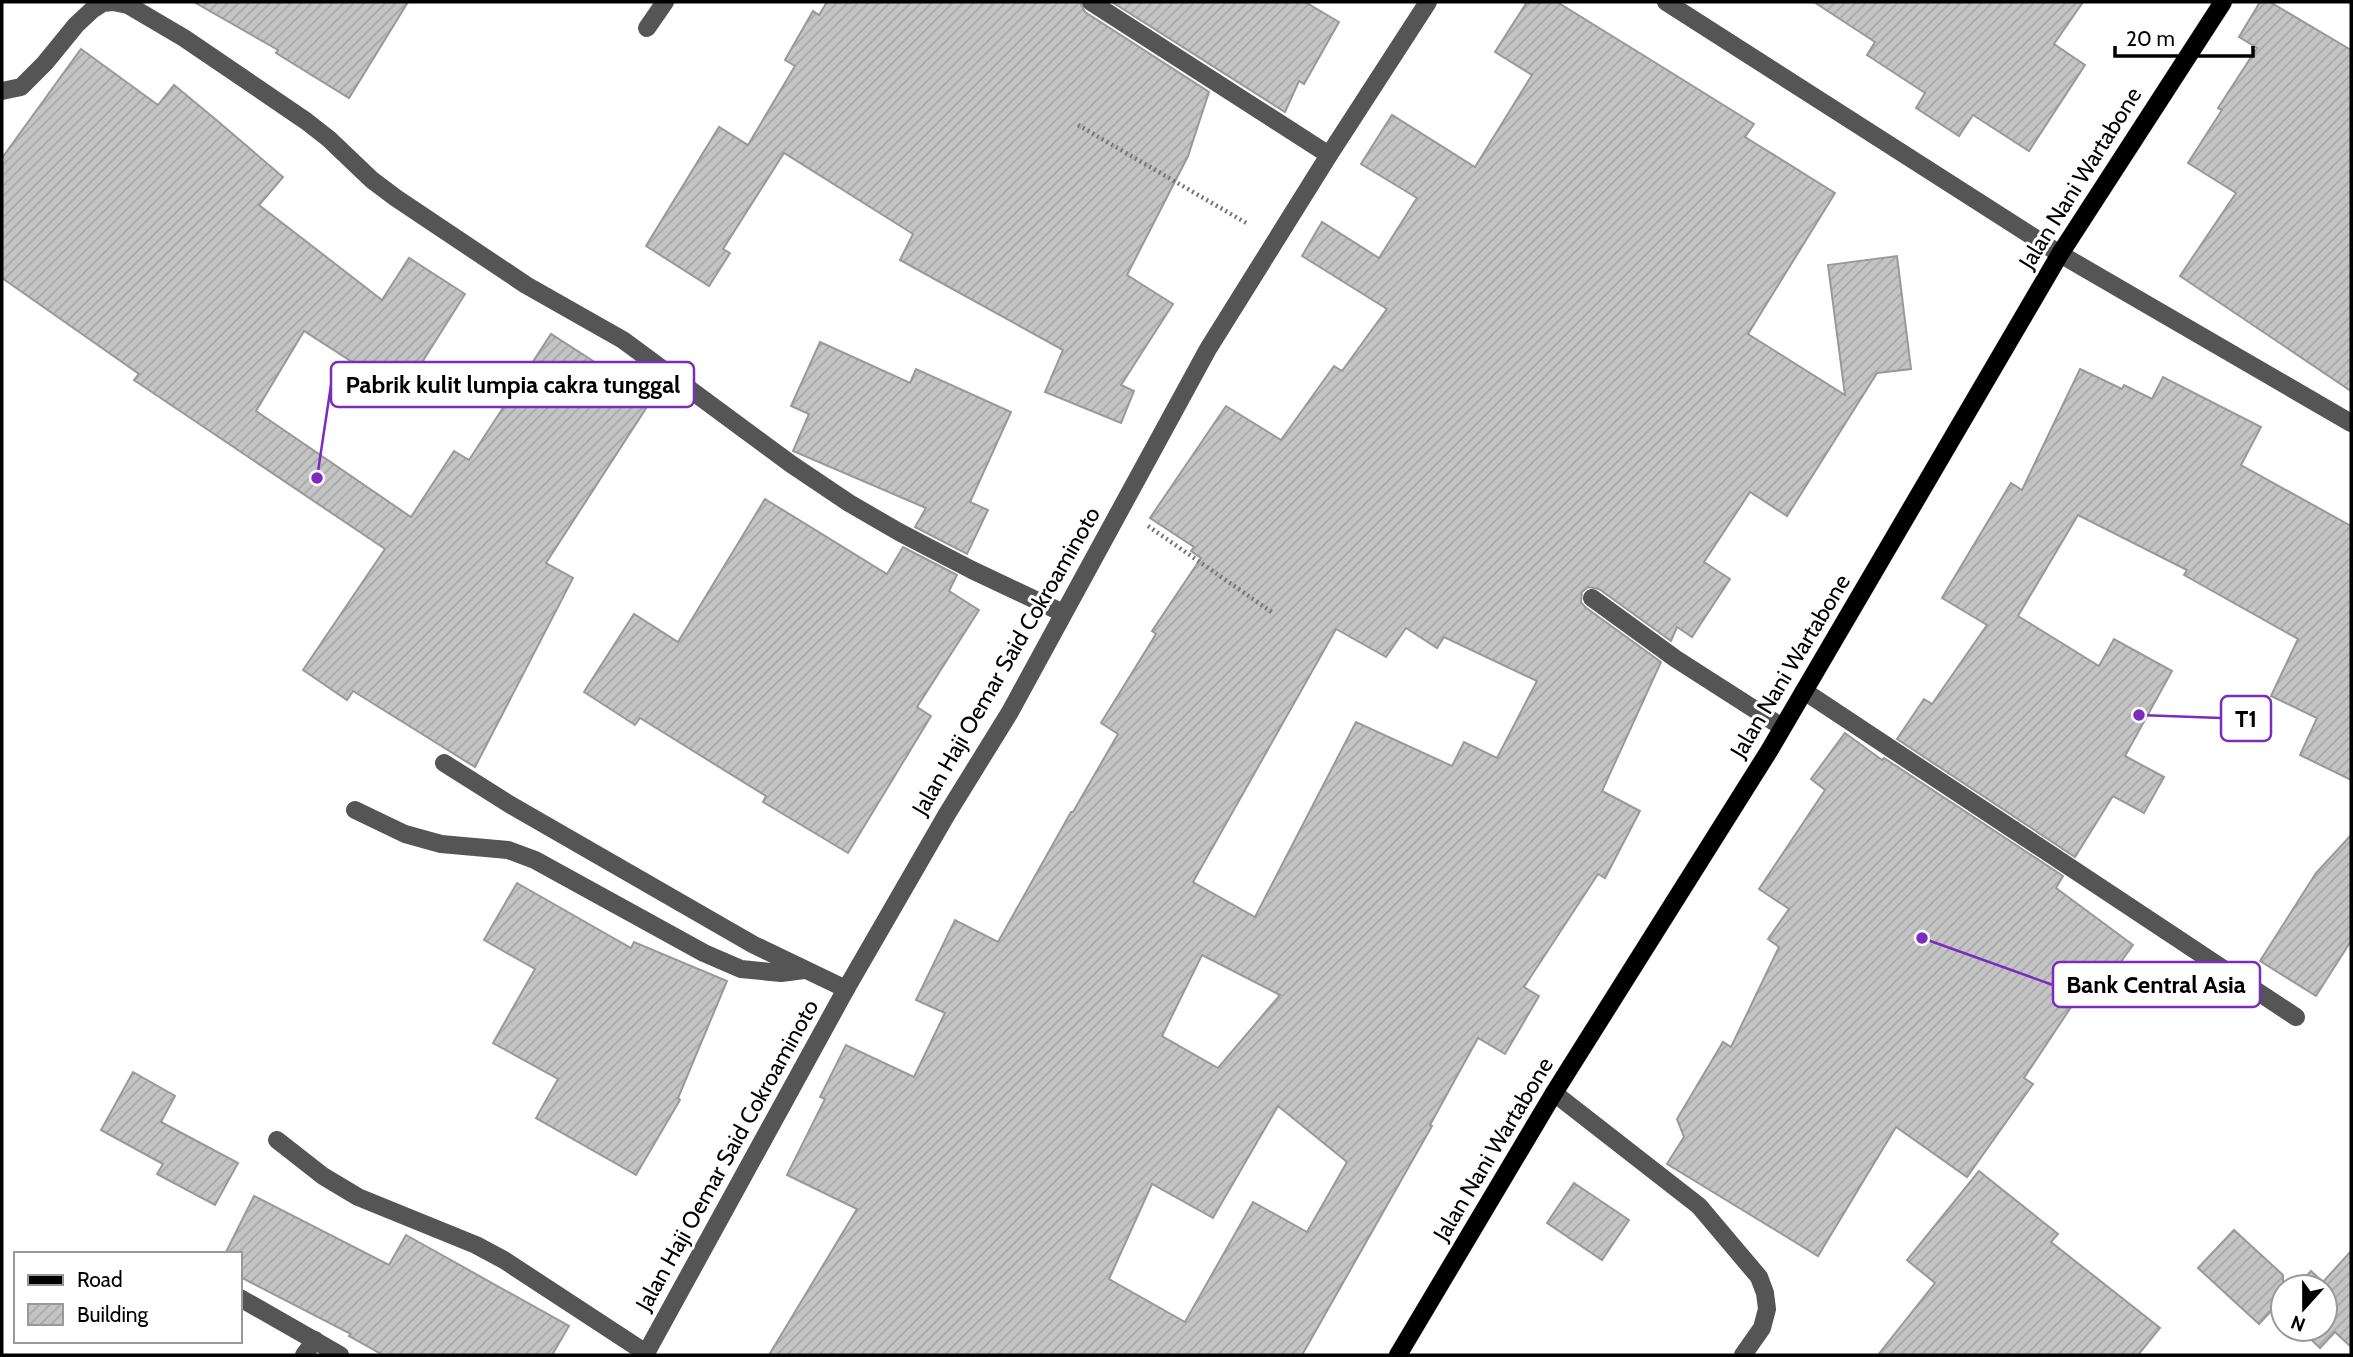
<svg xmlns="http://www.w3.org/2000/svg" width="2353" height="1357" font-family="Cabin,sans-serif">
  <defs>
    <pattern id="building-hatch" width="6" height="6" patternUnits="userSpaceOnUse" patternTransform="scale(1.75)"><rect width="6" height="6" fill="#c4c4c4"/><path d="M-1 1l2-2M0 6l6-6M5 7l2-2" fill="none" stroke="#a7a7a7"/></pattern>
  </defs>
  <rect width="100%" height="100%" fill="#fff"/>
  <g fill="url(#building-hatch)" stroke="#999" stroke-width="2" fill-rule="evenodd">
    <path d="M 194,2 L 408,2 L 349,98 L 276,53 L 278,50 Z"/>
    <path d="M 827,2 L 1080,2 L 1085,12 L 1209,92 L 1188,156 L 1127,275 L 1173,304 L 1121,385 L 1134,391 L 1121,423 L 1045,392 L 1063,350 L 900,260 L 913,234 L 784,153 L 723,249 L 730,253 L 709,286 L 646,246 L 719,127 L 748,145 L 795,66 L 785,60 L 813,11 L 819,15 Z"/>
    <path d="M 1112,2 L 1305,2 L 1339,22 L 1304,84 L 1299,81 L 1285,112 Z"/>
    <path d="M 1527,2 L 1557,2 L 1651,60 L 1754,124 L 1745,137 L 1835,193 L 1748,334 L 1845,395 L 1828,265 L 1897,256 L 1911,369 L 1877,373 L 1787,516 L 1750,492 L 1704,562 L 1730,579 L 1692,637 L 1677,627 L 1671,641 L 1599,589 L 1588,587 L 1582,592 L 1581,602 L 1585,607 L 1661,662 L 1602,791 L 1640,811 L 1605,878 L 1598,874 L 1524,987 L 1539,996 L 1505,1054 L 1478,1038 L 1430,1125 L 1432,1126 L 1302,1355 L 769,1355 L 857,1209 L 787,1175 L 825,1099 L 820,1097 L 846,1045 L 914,1077 L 945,1013 L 916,1000 L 955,920 L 998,942 L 1071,812 L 1073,812 L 1118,734 L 1101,723 L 1156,634 L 1152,631 L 1201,558 L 1191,551 L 1194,547 L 1150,518 L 1226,406 L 1281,440 L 1334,366 L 1342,371 L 1387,309 L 1302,256 L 1322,222 L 1379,258 L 1417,198 L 1361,164 L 1392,115 L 1475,167 L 1532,75 L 1495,52 ZM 1406,628 L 1437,648 L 1444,637 L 1537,681 L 1497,758 L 1464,742 L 1452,766 L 1356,722 L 1255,917 L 1193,882 L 1336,629 L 1386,657 ZM 1202,955 L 1280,995 L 1218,1068 L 1162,1036 ZM 1278,1106 L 1347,1162 L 1307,1232 L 1253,1202 L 1185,1322 L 1109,1279 L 1152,1184 L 1213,1218 Z"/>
    <path d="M 1814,2 L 2083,2 L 2054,44 L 2085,65 L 2029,151 L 1973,115 L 1959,136 L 1916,108 L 1925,93 L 1867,55 L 1875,42 Z"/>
    <path d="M 2260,2 L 2270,2 L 2351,50 L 2351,391 L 2180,276 L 2236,193 L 2188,163 L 2222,110 L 2218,108 L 2257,48 L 2239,37 Z"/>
    <path d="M 81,49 L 158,105 L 174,85 L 214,118 L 283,177 L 259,205 L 382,300 L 409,258 L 465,294 L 402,394 L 304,331 L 256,411 L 411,517 L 454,451 L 469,460 L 551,334 L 652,399 L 546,563 L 573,578 L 475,767 L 353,691 L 347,700 L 303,670 L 385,549 L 134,380 L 139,374 L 2,278 L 2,158 Z"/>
    <path d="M 820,342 L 910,383 L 916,369 L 1011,412 L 970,502 L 988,510 L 967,554 L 915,527 L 926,508 L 793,451 L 809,414 L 791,406 Z"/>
    <path d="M 2080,369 L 2122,389 L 2124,385 L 2152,399 L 2163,377 L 2261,427 L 2241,465 L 2351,526 L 2351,780 L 2300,755 L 2317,718 L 2271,696 L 2298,639 L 2184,575 L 2187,570 L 2078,515 L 2018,616 L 2099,666 L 2114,639 L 2172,671 L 2125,756 L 2164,777 L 2144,813 L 2113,796 L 2075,857 L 1897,739 L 1924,699 L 1932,704 L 1987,625 L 1942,598 L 2011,483 L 2022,490 Z"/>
    <path d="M 765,499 L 887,574 L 903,547 L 957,575 L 949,591 L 979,610 L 917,707 L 931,716 L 848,853 L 763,802 L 766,796 L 640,718 L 635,725 L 584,692 L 634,614 L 678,642 Z"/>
    <path d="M 1845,733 L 1882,760 L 1884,758 L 2063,876 L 2056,888 L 2133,945 L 2099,992 L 2087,983 L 2024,1078 L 2033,1084 L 1967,1177 L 1896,1127 L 1818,1256 L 1667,1164 L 1684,1137 L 1677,1119 L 1723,1042 L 1731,1047 L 1779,947 L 1768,939 L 1789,909 L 1759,889 L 1825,790 L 1811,779 Z"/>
    <path d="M 2351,835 L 2351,941 L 2316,996 L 2260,961 L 2316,873 Z"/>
    <path d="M 517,883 L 631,948 L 634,942 L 727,981 L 678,1098 L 680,1100 L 636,1175 L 536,1118 L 558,1079 L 493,1043 L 535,969 L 484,940 Z"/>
    <path d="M 133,1072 L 175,1096 L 161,1122 L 238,1163 L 215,1205 L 157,1174 L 163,1164 L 101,1130 Z"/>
    <path d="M 1979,1171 L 2058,1234 L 2051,1242 L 2160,1328 L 2138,1355 L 1878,1355 L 1935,1283 L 1907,1260 Z"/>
    <path d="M 1574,1183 L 1629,1220 L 1602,1260 L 1547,1223 Z"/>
    <path d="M 254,1196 L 389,1265 L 406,1235 L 569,1326 L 552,1355 L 383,1355 L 349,1336 L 351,1334 L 240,1277 L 240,1254 L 225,1254 Z"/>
    <path d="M 2234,1230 L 2283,1275 L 2283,1298 L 2259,1324 L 2198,1268 Z"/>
    <path d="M 2351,1251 L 2351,1347 L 2335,1332 L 2320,1348 L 2300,1329 L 2325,1329 L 2325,1287 L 2296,1287 L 2311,1271 L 2323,1282 Z"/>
  </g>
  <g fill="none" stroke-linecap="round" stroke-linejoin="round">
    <g stroke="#dbdbdb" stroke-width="19">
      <path id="major" d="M 1398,1355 L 1554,1093 L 1769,751 L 2060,254 L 2223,2"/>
    </g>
    <g stroke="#777" stroke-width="4.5" stroke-dasharray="2 3.5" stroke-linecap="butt">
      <path d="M 1078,125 L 1248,224"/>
      <path d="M 1148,526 L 1273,613"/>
    </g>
    <g stroke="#555" stroke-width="18">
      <path d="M 1091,2 L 1329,155"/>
      <path d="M 1666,2 L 2060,254 L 2351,423"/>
      <path d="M 647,28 L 665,2"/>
      <path d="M 2,91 L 21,87 L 45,63 L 76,25 L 92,10 L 103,3 L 113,2 L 128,5 L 184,38 L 306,121 L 329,139 L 372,180 L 396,198 L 526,285 L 623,340 L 791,464 L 849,503 L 899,532 L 972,570 L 1063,613"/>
      <path d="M 1592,598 L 1676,659 L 1782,727"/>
      <path d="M 1804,691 L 2296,1017"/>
      <path d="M 444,763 L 509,804 L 754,945 L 846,989"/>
      <path d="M 355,810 L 405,834 L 441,844 L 508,850 L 535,860 L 704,953 L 741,969 L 781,973 L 804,970"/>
      <path d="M 1554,1093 L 1699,1206 L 1759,1277 L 1765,1293 L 1767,1309 L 1762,1328 L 1743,1355"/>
      <path d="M 277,1140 L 323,1176 L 358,1197 L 476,1245 L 504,1260 L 646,1353"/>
      <path d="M 240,1298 L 340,1355"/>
      <path d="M 304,1355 L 315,1340"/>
      <path d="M 645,1355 L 846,989 L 947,814 L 1010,712 L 1208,349 L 1329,155 L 1428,2"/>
    </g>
    <use href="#major" stroke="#000" stroke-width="18"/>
  </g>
  <g text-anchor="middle" stroke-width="6" stroke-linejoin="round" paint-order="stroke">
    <g font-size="23" fill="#000" stroke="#fff">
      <text transform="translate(2080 178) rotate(-58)" y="8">Jalan Nani Wartabone</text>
      <text transform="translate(1006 661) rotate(-60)" y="8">Jalan Haji Oemar Said Cokroaminoto</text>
      <text transform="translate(1790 666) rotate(-59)" y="8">Jalan Nani Wartabone</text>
      <text transform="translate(1493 1149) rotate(-59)" y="8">Jalan Nani Wartabone</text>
      <text transform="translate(727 1155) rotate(-61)" y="8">Jalan Haji Oemar Said Cokroaminoto</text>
    </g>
  </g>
  <path fill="none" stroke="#7b2cbf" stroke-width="2.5" d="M317 478L331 385M2139 715L2221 718M1922 938L2053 985"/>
  <g fill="#7b2cbf" stroke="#fff" stroke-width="2.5">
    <circle cx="317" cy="478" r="7"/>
    <circle cx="2139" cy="715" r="7"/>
    <circle cx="1922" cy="938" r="7"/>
  </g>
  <g fill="#fff" stroke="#7b2cbf" stroke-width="2.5">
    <rect x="331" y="362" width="363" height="45" rx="7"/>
    <rect x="2221" y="696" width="50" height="45" rx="7"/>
    <rect x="2053" y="962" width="207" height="45" rx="7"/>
  </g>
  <g font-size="24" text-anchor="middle" font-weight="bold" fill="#000">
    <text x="513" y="393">Pabrik kulit lumpia cakra tunggal</text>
    <text x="2246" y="727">T1</text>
    <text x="2156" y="993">Bank Central Asia</text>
  </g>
  <rect width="2353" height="1357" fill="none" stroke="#000000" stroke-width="7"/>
  <rect x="14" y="1252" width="228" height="91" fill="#ffffff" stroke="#999999" stroke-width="2"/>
  <rect x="28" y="1275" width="35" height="10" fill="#000000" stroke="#999999" stroke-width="2"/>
  <text x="77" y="1287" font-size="21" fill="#000000">Road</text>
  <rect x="28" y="1304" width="35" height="21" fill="url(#building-hatch)" stroke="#999999" stroke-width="2"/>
  <text x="77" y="1322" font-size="21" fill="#000000">Building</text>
  <g transform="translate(2304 1308) rotate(201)"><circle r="33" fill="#ffffff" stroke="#999999" stroke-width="2"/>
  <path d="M0-5L12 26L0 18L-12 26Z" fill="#000000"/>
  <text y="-10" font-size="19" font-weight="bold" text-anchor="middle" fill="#000000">N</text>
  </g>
  <path d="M2115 46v10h138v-10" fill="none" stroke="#000000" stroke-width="3.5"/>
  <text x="2126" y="46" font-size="21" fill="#000000" stroke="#ffffff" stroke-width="5" paint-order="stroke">20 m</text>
</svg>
